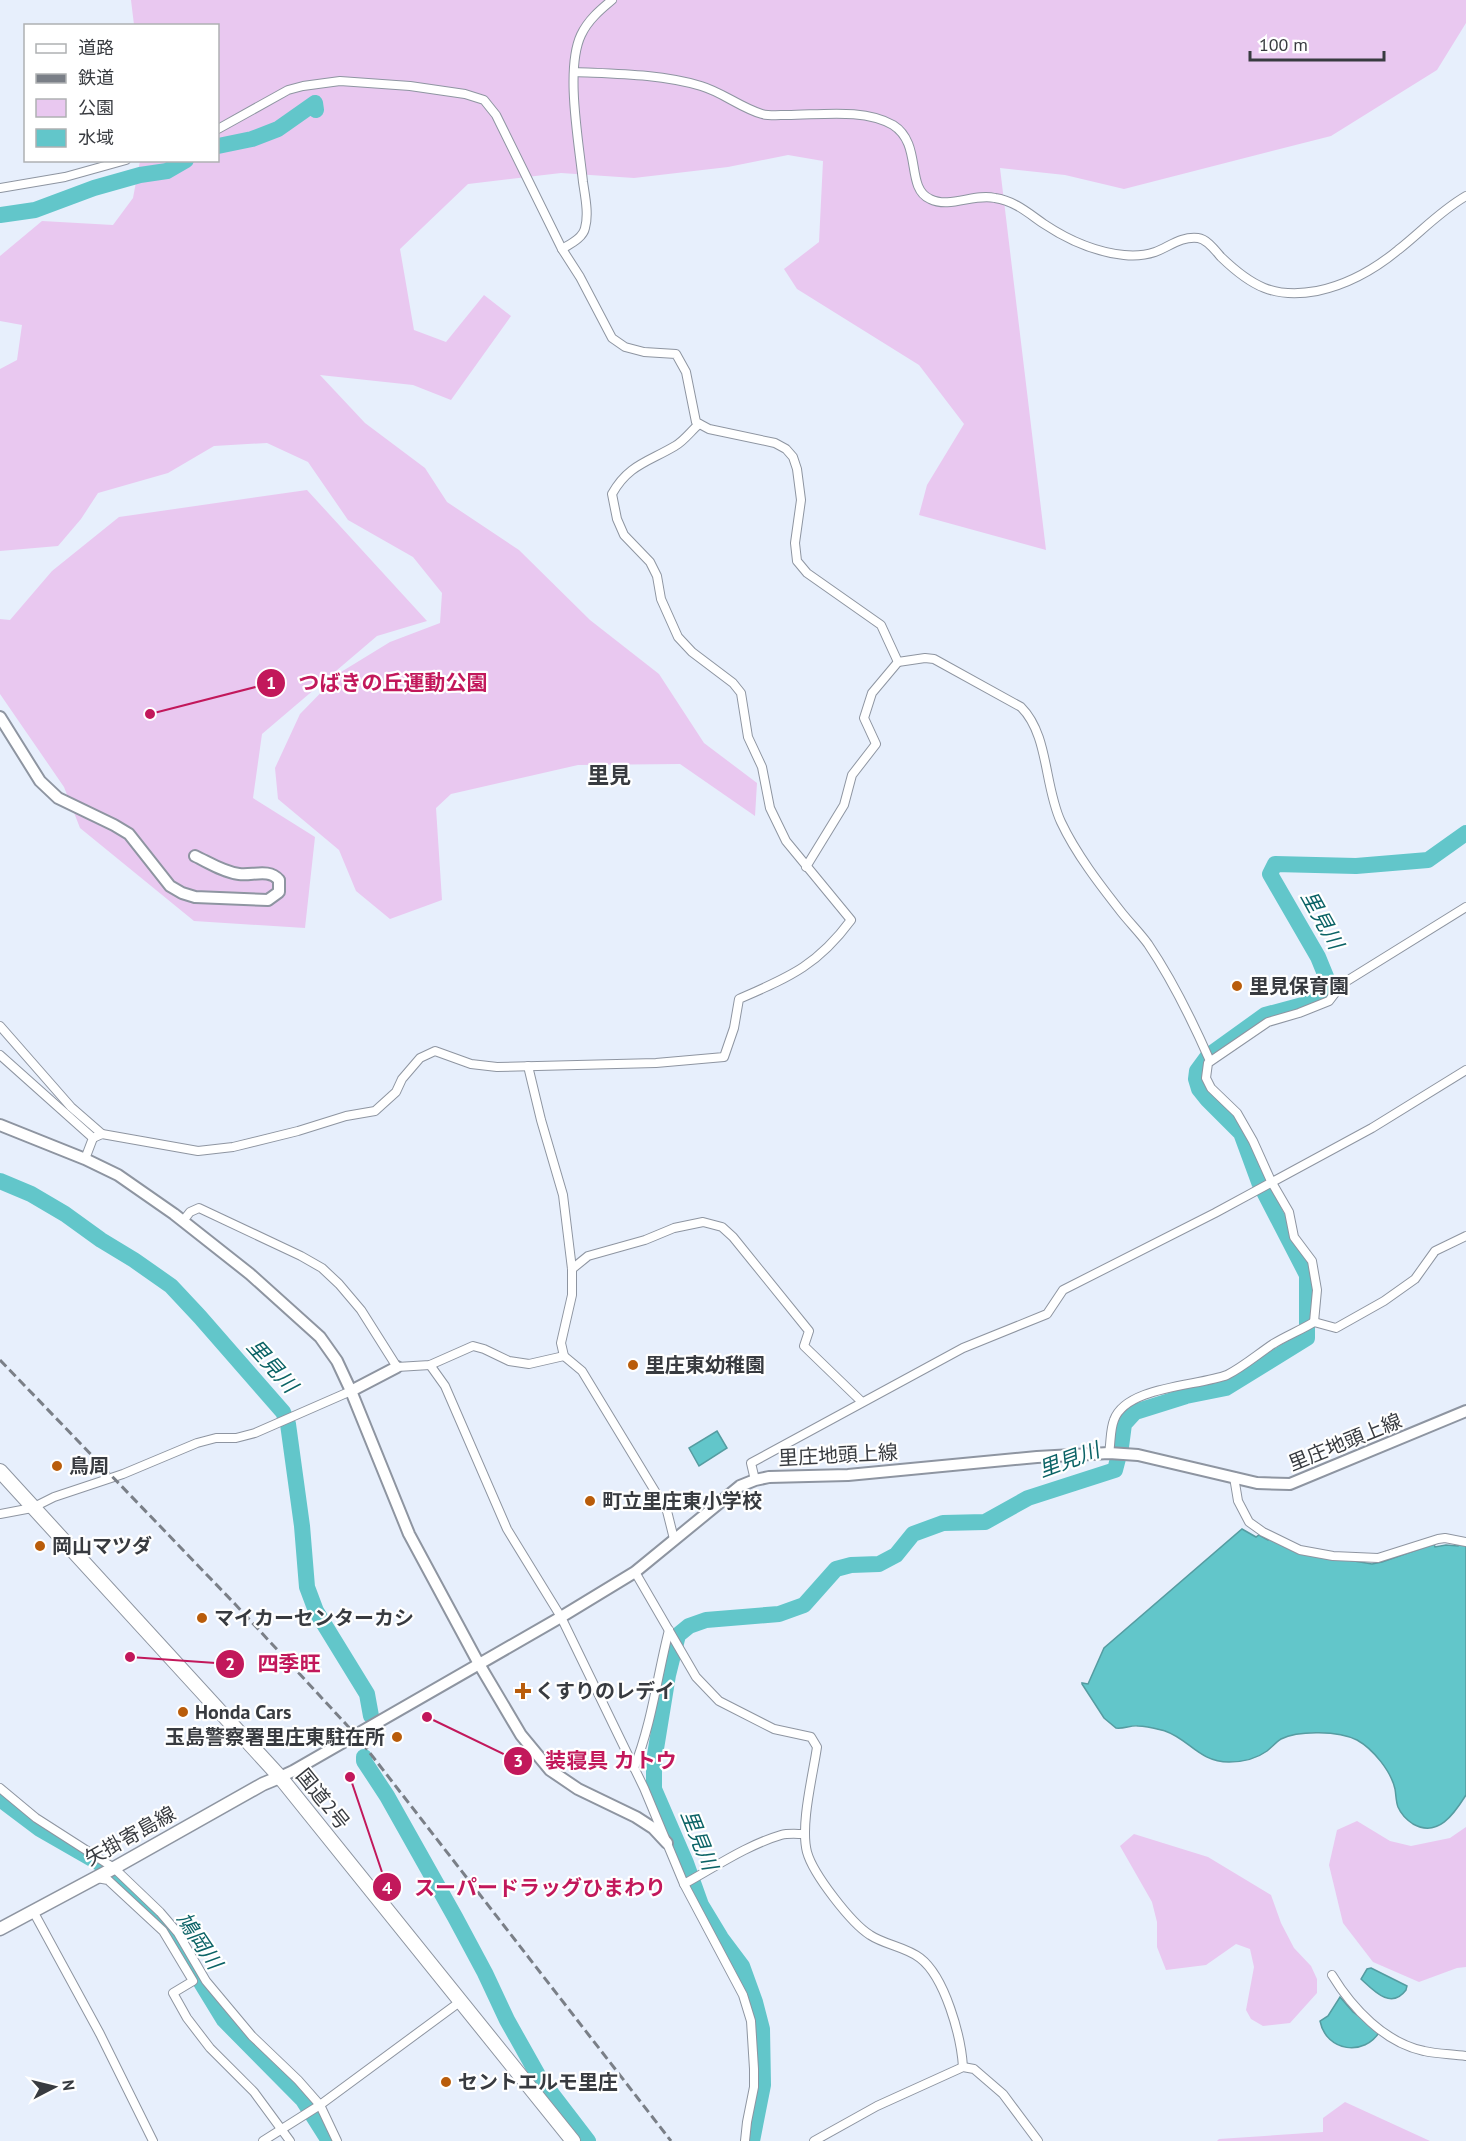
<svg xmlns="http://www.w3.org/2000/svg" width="1466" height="2141" font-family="'PT Sans','Noto Sans JP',sans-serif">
  <rect width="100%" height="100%" fill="#e7effc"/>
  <g fill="#e9c8f0">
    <path d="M 131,0 L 1466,0 L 1466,23 L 1437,70 L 1331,136 L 1124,189 L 1065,175 L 1000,168 L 1046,550 L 919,515 L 927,485 L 964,424 L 919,365 L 797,289 L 784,269 L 819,242 L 823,161 L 788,155 L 728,167 L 634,178 L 561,173 L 468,184 L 400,249 L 414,330 L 446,342 L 484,295 L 511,316 L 451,400 L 413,385 L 320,375 L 365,423 L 425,468 L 447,502 L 519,550 L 590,620 L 659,674 L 704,743 L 757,783 L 755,816 L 680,764 L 578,765 L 451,794 L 436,808 L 442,900 L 390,919 L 356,891 L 339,850 L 278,799 L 275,768 L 300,714 L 341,672 L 390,642 L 440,623 L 442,593 L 413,557 L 348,520 L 308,462 L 267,443 L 214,446 L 168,473 L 98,493 L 81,519 L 58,546 L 0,551 L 0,369 L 17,360 L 22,325 L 0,321 L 0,256 L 42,221 L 113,225 L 133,198 L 140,161 L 218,160 L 218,26 L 134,25 Z"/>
    <path d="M 307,490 L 427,621 L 377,636 L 262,734 L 253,798 L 315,837 L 305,928 L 194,921 L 80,828 L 64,787 L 0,694 L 0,619 L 10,620 L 52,571 L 119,517 Z"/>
    <path d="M 1357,1821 L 1390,1841 L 1411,1846 L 1450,1838 L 1466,1827 L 1466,1967 L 1457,1968 L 1419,1982 L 1373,1962 L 1343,1923 L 1329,1865 L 1337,1830 Z"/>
    <path d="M 1134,1834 L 1208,1857 L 1271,1895 L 1281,1923 L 1294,1948 L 1311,1966 L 1317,1979 L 1317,1993 L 1290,2023 L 1263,2026 L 1251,2019 L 1246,2010 L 1254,1967 L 1250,1949 L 1236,1944 L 1206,1965 L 1166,1970 L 1157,1947 L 1157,1922 L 1152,1902 L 1120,1846 Z"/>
    <path d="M 1345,2102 L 1430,2141 L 1217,2141 L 1219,2139 L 1323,2132 L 1323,2118 Z"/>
  </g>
  <g fill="#62c6ca" stroke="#559ca1" stroke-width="1.5">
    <path d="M 717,1431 L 727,1448 L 699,1466 L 689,1448 Z"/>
    <path d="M 1242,1529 L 1256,1537 L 1259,1535 L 1268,1540 L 1271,1537 L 1306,1553 L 1372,1564 L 1382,1562 L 1434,1544 L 1435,1547 L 1446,1545 L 1458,1546 L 1459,1543 L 1466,1544 L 1466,1795 C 1454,1814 1438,1838 1413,1824 C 1407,1820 1401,1814 1398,1807 C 1396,1802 1396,1795 1395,1789 C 1391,1771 1373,1749 1357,1740 C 1339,1731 1299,1730 1281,1739 C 1276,1742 1272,1747 1267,1751 C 1256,1759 1242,1762 1229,1762 C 1199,1762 1189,1739 1165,1731 C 1157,1729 1147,1726 1138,1726 C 1131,1725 1124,1729 1116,1728 L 1104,1718 L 1082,1684 L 1082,1683 L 1088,1684 L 1104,1648 Z"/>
    <path d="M 1371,1968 L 1407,1986 L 1406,1990 C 1391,2010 1374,1991 1361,1979 L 1367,1969 Z"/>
    <path d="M 1340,1997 L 1353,2012 L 1380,2031 C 1365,2057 1326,2052 1320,2021 L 1328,2016 Z"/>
  </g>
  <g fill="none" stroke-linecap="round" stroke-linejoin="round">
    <g stroke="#62c6ca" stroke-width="16">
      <path d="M 218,146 L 252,139 L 278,129 L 315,103 L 316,110"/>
      <path d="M 0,215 L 35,210 L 94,188 L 140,175 L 167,171 L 186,160"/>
      <path d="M 0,1181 L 31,1194 L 65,1214 L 101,1240 L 134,1260 L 171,1286 L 200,1317 L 283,1412 L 288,1424 L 302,1526 L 307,1587 L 316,1611 L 367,1694 L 371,1716"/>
      <path d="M 364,1757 L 364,1761 L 387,1796 L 455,1917 L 485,1973 L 507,2020 L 539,2077 L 588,2141"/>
      <path d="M 0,1799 L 40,1829 L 101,1864 L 169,1930 L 224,2020 L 303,2100 L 329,2141"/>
      <path d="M 752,2141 L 763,2085 L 762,2029 L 755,2002 L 742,1966 L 721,1938 L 701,1905 L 686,1863 L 654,1789 L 654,1761 L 668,1675 L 678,1635 L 689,1626 L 706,1620 L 779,1614 L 804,1605 L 836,1569 L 851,1565 L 879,1564 L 896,1555 L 913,1534 L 943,1523 L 985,1522 L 1028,1498 L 1115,1470 L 1121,1447 L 1124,1424 L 1135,1412 L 1186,1396 L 1226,1388 L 1307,1338 L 1307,1275 L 1259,1182 L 1241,1133 L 1207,1099 L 1199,1089 L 1196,1079 L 1197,1071 L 1208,1056 L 1265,1015 L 1310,1003 L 1327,989 L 1327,979 L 1318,957 L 1270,874 L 1275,864 L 1356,866 L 1428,860 L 1466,833"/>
    </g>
    <g stroke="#8e95a1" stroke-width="10">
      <g id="street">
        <path d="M 575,72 C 617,74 660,74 701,86 C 722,92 741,108 762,114 C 769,116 779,115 787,115 C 820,115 864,108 893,125 C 923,144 905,188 930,199 C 950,209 974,193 995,198 C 1015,201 1028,213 1044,224 C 1068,240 1095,252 1124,255 C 1133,256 1146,255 1155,252 C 1169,247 1181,236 1198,238 C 1207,239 1215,250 1221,257 C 1251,286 1274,299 1317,291 C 1346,285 1375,269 1398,250 C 1421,232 1440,211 1466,196"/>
        <path d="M 218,129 L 288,90 L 303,86 L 340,81 L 410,86 L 465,94 L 484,100 L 496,115 L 562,249 L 580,277 L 612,338 L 625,347 L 644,352 L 676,354 L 686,372 L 696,422 L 709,429 L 775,443 L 786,449 L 793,457 L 797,469 L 801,500 L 795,543 L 797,561 L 807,573 L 881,625 L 898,662 L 925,658 L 934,659 L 1021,707 C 1049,735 1044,786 1061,822 C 1076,854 1100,885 1122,913 C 1130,923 1140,933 1148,944 C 1173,981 1192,1020 1210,1061"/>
        <path d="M 0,188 L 65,177 L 126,160"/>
        <path d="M 562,249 C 570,244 583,238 585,228 C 589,214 585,196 583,182 C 579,143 565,69 581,35 C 588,20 600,10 612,0"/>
        <path d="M 806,867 L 844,805 L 852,775 L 876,744 L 864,718 L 872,693 L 898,662"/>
        <path d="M 0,1026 L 71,1107 L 102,1134"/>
        <path d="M 0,1055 L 93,1138 L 85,1159"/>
        <path d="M 528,1066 L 541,1120 L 563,1195 L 572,1269 L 572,1295 L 561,1343 L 564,1356 L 582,1371 L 667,1511 L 674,1539"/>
        <path d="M 93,1138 L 102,1134 L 198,1151 L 233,1147 L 298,1131 L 346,1116 L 375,1111 L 396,1092 L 402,1079 L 420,1058 L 435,1051 L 471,1064 L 497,1067 L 656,1063 L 724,1057 L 734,1028 L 739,999 C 789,977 817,966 851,920 L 786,841 L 770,808 L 762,767 L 748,737 L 741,693 L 733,683 L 692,652 L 678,637 L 661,599 L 657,576 L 650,562 L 624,535 L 617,519 L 612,494 C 628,465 648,462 675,446 C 684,441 691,431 699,424"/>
        <path d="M 183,1221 L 190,1212 L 199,1208 L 301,1256 L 322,1268 L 339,1284 L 361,1310 L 397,1367 L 430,1365 L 473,1346 L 484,1349 L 509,1361 L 529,1364 L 564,1356"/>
        <path d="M 572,1269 L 588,1256 L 645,1240 L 674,1228 L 703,1222 L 722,1227 L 733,1237 L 809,1331 L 804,1346 L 862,1402"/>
        <path d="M 1314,1322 L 1317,1290 L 1312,1261 L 1294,1237 L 1289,1212 L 1271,1181 L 1253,1141 L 1237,1113 L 1211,1088 L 1206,1078 L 1208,1063 L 1268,1022 L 1299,1013 L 1329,1001 L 1342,984 L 1466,907"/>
        <path d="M 430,1365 L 445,1386 L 507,1529 L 561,1617 L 644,1788 L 684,1884 L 743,1995 L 751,2021 L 754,2069 L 754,2087 L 747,2122 L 745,2141"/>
        <path d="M 1109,1453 C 1111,1442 1110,1430 1114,1420 C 1126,1386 1199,1386 1227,1375 C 1243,1367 1258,1354 1273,1344 C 1286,1336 1301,1330 1314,1322 L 1336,1328 L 1384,1301 L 1415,1279 L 1435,1251 L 1466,1236"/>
        <path d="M 1234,1477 L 1238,1501 L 1249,1522 L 1263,1532 L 1300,1550 L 1333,1556 L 1378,1558 L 1438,1539 L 1445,1538 L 1466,1542"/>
        <path d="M 755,1480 L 751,1463 L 963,1348 L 1047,1314 L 1063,1290 L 1215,1213 L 1372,1128 L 1466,1070"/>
        <path d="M 0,1514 L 32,1508 L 54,1497 L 123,1474 L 197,1443 L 216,1438 L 236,1438 L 255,1433 L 351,1391"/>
        <path d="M 635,1572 L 696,1677 L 719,1701 L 774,1729 L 811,1737 L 817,1747 C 813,1775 800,1825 807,1852 C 813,1874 851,1923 870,1935 C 885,1945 906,1947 920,1958 C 945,1977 961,2036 963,2067"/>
        <path d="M 634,1768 C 652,1723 657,1677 669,1630"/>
        <path d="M 0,1788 L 36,1818 L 114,1868 L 160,1912 L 178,1933 L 206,1981 L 252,2036 L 298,2080 L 320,2105 L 337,2141"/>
        <path d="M 97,1878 L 108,1880 L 163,1931 L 193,1981 L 173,1993 L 187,2018 L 210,2048 L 254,2092 L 290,2141"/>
        <path d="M 684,1884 C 715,1867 747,1845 781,1835 C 788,1833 797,1834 804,1834"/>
        <path d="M 33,1911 L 100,2034 L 153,2141"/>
        <path d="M 1332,1975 C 1352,2008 1385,2043 1424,2051 C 1437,2054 1452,2054 1466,2056"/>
        <path d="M 263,2141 L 320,2105 L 461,2001"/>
        <path d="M 814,2141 L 877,2106 L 963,2067 L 974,2069 L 1003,2094 L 1038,2141"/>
      </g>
    </g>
    <g stroke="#8e95a1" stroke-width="14">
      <g id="secondary">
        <path d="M 0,717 L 40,781 L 58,798 L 114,825 L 129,834 L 170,886 L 182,893 L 195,897 L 268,900 L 279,892 L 279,880 C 269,868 252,876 239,874 C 223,872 208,862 195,856"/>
        <path d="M 0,1125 L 85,1159 L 118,1175 L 174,1214 L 250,1274 L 320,1337 L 337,1361 L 351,1391 L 409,1534 L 479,1664 L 521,1735 L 550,1770 L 578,1789 L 636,1817 L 653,1828 L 667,1843"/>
        <path d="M 351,1391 L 397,1367"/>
        <path d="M 280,1777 L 293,1771 L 561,1617 L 635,1572 L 740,1486 L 755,1480 L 769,1477 L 848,1475 L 1037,1457 L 1109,1453 L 1138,1455 L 1257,1483 L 1290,1484 L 1466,1411"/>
      </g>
    </g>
    <g stroke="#8e95a1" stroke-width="15">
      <path id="primary" d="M 0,1929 L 114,1868 L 263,1784 L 280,1777"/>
    </g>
    <g stroke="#8e95a1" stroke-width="16">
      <path id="highway" d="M 0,1471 L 280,1777 L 573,2141"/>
    </g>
    <use href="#street" stroke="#fff" stroke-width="8"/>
    <use href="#secondary" stroke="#fff" stroke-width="10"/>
    <use href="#primary" stroke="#fff" stroke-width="12"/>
    <use href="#highway" stroke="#fff" stroke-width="14"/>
    <path stroke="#7a7f87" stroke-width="3" stroke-dasharray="9 4.5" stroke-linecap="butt" d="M 0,1360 L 235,1604 L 356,1735 L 671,2141"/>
  </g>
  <g fill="#b95c0a" stroke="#fff" stroke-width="2">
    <circle cx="1237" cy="986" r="6"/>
    <circle cx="633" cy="1365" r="6"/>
    <circle cx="57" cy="1466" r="6"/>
    <circle cx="590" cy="1501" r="6"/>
    <circle cx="40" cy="1546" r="6"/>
    <circle cx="202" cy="1618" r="6"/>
    <path d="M520 1682h6v6h6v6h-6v6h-6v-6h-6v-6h6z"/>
    <circle cx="183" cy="1712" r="6"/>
    <circle cx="397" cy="1737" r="6"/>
    <circle cx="446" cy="2082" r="6"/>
  </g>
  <g text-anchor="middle" stroke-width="4.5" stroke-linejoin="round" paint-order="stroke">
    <g font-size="20" font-weight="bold" fill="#383b40" stroke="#fff" text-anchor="start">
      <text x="1249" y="993">里見保育園</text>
      <text x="645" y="1372">里庄東幼稚園</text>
      <text x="69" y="1473">鳥周</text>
      <text x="602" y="1508">町立里庄東小学校</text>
      <text x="52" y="1553">岡山マツダ</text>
      <text x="214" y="1625">マイカーセンターカシ</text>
      <text x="535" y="1698">くすりのレデイ</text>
      <text x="195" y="1719">Honda Cars</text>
      <text x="385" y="1744" text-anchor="end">玉島警察署里庄東駐在所</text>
      <text x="458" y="2089">セントエルモ里庄</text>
    </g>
    <g font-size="20" fill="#383b40" stroke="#fff">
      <text transform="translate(1345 1442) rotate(-22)" y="7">里庄地頭上線</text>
      <text transform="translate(838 1455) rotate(-3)" y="7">里庄地頭上線</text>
      <text transform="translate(323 1799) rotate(51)" y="7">国道2号</text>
      <text transform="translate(130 1836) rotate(-29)" y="7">矢掛寄島線</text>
    </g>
    <g font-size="21" font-style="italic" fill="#0b6366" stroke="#fff">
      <text transform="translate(1322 920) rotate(61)" y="7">里見川</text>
      <text transform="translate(272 1366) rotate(48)" y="7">里見川</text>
      <text transform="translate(1069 1460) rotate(-20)" y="7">里見川</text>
      <text transform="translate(699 1840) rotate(68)" y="7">里見川</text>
      <text transform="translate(199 1941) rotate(56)" y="7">鳩岡川</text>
    </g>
    <g font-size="22" font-weight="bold" fill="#383b40" stroke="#fff">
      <text x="609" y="783">里見</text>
    </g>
  </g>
  <path fill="none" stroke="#c2185b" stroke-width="2" d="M150 714L271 683M130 1657L230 1664M427 1717L518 1761M350 1777L387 1887"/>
  <g fill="#c2185b" stroke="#fff" stroke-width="2">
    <circle cx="150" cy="714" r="6"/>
    <circle cx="130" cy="1657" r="6"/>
    <circle cx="427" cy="1717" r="6"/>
    <circle cx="350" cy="1777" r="6"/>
    <circle cx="271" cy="683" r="15"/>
    <circle cx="230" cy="1664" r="15"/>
    <circle cx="518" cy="1761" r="15"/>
    <circle cx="387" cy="1887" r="15"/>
  </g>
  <g font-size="18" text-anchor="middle" font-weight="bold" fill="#fff">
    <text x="271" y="689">1</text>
    <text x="230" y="1670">2</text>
    <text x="518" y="1767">3</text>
    <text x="387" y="1894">4</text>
  </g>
  <g font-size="21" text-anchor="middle" font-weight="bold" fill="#c2185b" stroke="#fff" stroke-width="4.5" stroke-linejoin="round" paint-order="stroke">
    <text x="393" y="690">つばきの丘運動公園</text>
    <text x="289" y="1671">四季旺</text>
    <text x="611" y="1768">装寝具 カトウ</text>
    <text x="540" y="1895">スーパードラッグひまわり</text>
  </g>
  <rect x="24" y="24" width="195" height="138" fill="#ffffff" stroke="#afb1b3" stroke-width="1.5"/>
  <rect x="36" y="44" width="30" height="9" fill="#ffffff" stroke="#afb1b3" stroke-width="1.5"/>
  <text x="78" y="54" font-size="18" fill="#383b40">道路</text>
  <rect x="36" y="74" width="30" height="9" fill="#7a7f87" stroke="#afb1b3" stroke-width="1.5"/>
  <text x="78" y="84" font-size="18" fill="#383b40">鉄道</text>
  <rect x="36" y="99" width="30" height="18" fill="#e9c8f0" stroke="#afb1b3" stroke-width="1.5"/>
  <text x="78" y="114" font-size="18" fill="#383b40">公園</text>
  <rect x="36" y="129" width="30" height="18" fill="#62c6ca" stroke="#afb1b3" stroke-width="1.5"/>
  <text x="78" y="144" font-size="18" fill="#383b40">水域</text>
  <g transform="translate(54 2087) rotate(83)" stroke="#ffffff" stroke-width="4.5" paint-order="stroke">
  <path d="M0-4.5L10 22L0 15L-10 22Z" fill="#383b40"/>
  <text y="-9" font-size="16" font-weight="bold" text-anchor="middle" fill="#383b40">N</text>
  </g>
  <path d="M1250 51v9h134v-9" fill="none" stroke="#383b40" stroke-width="3"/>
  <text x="1259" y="51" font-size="18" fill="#383b40" stroke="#ffffff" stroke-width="4.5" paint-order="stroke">100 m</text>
</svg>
